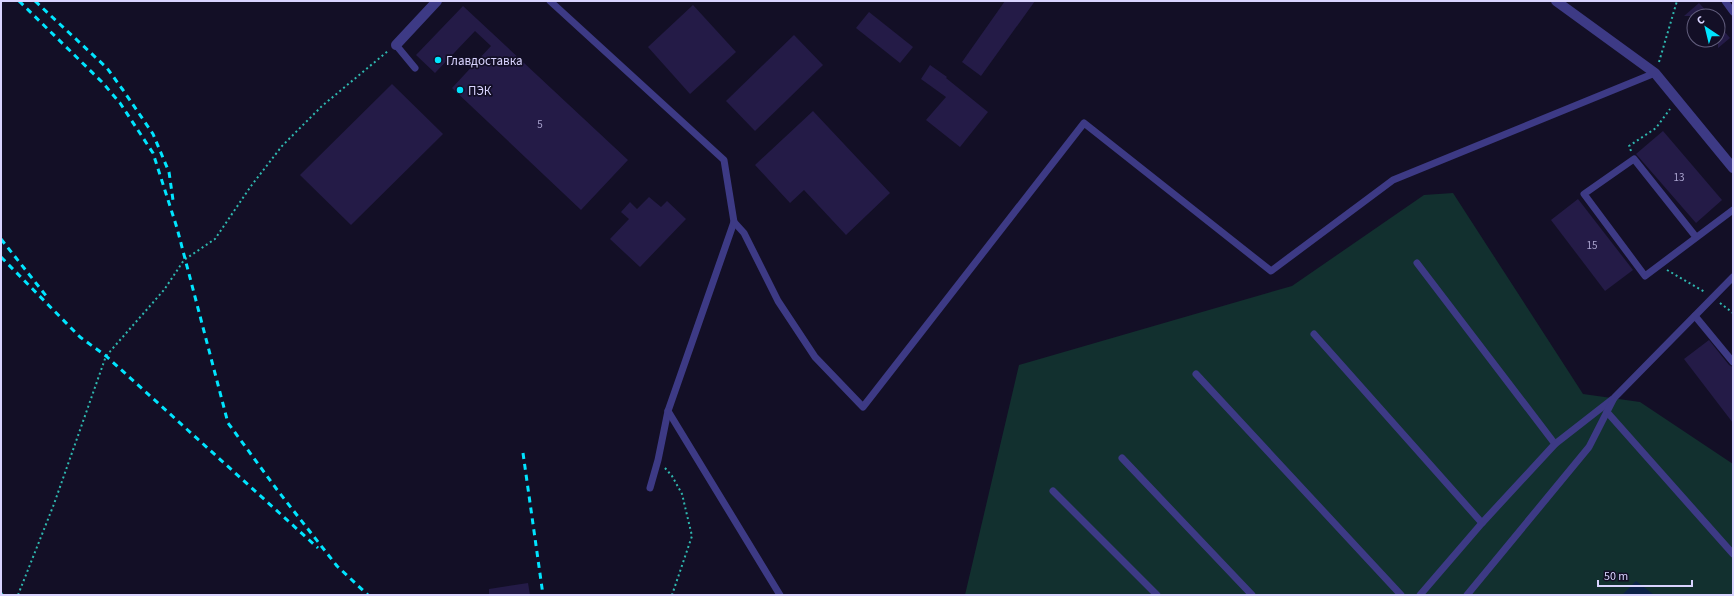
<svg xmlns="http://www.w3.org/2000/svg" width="1734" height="596" font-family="'Source Sans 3',sans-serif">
  <rect width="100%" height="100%" fill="#130f26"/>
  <path fill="#12302f" d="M 1453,193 L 1583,394 L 1640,402 L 1733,464 L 1733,595 L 965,595 L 1019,365 L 1292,286 L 1424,195 Z"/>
  <path fill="#0c2248" d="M 1636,581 L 1654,595 L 1622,595 Z"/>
  <g fill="#241b47">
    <path d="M 1005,1 L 1035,1 L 981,76 L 962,62 Z"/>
    <path d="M 1699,3 L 1711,16 L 1684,16 Z"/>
    <path d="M 693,5 L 736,52 L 690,94 L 648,47 Z"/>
    <path d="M 463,6 L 628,160 L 581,210 L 452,88 L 491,46 L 475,31 L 435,73 L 416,55 Z"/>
    <path d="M 869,12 L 913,47 L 900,63 L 856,28 Z"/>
    <path d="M 1718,24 L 1730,38 L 1718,48 Z"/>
    <path d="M 794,35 L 823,65 L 755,131 L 726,101 Z"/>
    <path d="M 930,65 L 947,77 L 946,78 L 988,112 L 960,147 L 926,120 L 946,97 L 921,79 Z"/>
    <path d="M 392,84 L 443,134 L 351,225 L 300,175 Z"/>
    <path d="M 813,111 L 890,193 L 846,235 L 804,190 L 790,203 L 755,165 Z"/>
    <path d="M 1663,131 L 1722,200 L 1696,223 L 1636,154 Z"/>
    <path d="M 649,197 L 661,207 L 667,201 L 686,219 L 640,267 L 610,239 L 629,219 L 621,212 L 630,202 L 637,209 Z"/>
    <path d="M 1578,199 L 1633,270 L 1605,291 L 1551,220 Z"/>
    <path d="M 1709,340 L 1729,365 L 1733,367 L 1733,423 L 1684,359 Z"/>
    <path d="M 528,583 L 530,595 L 489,595 L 489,589 Z"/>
  </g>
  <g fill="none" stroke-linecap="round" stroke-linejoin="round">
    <g stroke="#2fb8b0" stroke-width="2" stroke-dasharray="2 3" stroke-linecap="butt">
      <path d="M 1659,62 L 1677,1"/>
      <path d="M 1631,151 L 1629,146 L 1656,128 L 1670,109"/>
      <path d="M 1667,270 L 1705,292"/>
      <path d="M 1720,303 L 1733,313"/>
      <path d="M 665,468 L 672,476 L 682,494 L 692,536 L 672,595"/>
      <path d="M 1,593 L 4,595"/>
      <path d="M 18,595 L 54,504 L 106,356 L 164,290 L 184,260 L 215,239 L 251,186 L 282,146 L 322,106 L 388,51"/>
    </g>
    <g stroke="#3d3a85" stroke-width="7">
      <path d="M 550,1 L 724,160 L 734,222 L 668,411 L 658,460 L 650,488"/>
      <path d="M 1725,1 L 1733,12"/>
      <path d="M 396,45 L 415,68"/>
      <path d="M 734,222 L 744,233 L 778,301 L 815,357 L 863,407 L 1084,123 L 1271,271 L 1393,180 L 1655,73"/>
      <path d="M 1696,237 L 1634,159 L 1584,194 L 1645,276 L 1733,210"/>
      <path d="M 1417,263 L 1555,444"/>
      <path d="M 1695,316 L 1733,362"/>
      <path d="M 1314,334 L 1482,523"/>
      <path d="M 1196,374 L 1401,595"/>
      <path d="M 668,411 L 780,595"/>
      <path d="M 1607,412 L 1733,554"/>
      <path d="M 1122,458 L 1252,595"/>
      <path d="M 1053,491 L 1157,595"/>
      <path d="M 1420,595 L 1482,523 L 1555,444 L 1614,398 L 1733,277"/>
      <path d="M 1467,595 L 1589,447 L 1613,400"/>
    </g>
    <g stroke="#3d3a85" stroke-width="10">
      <path d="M 1556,1 L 1655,73 L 1733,168"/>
      <path d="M 396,45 L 437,1"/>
    </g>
    <g stroke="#00e5ff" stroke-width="3" stroke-dasharray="6 5" stroke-linecap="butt">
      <path d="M 19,1 L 102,82 L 120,103 L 153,153 L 177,228 L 228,423 L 278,491 L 337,566 L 368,595"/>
      <path d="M 35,1 L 107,68 L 123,90 L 153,134 L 169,172 L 173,200"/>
      <path d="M 1,239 L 47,297"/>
      <path d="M 1,257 L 80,337 L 106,356 L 318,548"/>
      <path d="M 523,453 L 543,595"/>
    </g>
  </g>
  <g fill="#00e5ff" stroke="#130f26" stroke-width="1.5">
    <circle cx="438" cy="60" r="4"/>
    <circle cx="460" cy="90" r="4"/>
  </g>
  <g text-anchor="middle" stroke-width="3.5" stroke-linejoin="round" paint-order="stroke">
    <g font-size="11" fill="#aca6d1">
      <text x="540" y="128">5</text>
      <text x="1679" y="181">13</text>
      <text x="1592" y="249">15</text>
    </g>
    <g font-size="13" fill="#d9d4ff" stroke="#130f26" text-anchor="start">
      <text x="446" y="65">Главдоставка</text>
      <text x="468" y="95">ПЭК</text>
    </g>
  </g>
  <rect width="1734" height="596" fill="none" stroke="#d9d4ff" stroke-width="4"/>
  <g transform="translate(1706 28) rotate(325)"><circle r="19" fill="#130f26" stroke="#625e7d"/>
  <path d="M0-3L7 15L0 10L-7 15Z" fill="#00e5ff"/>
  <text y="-6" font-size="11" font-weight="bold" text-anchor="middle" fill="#d9d4ff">С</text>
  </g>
  <path d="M1598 580v6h94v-6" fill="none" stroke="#d9d4ff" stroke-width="2"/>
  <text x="1604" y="580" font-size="12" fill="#d9d4ff" stroke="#130f26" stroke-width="3" paint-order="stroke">50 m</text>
</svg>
